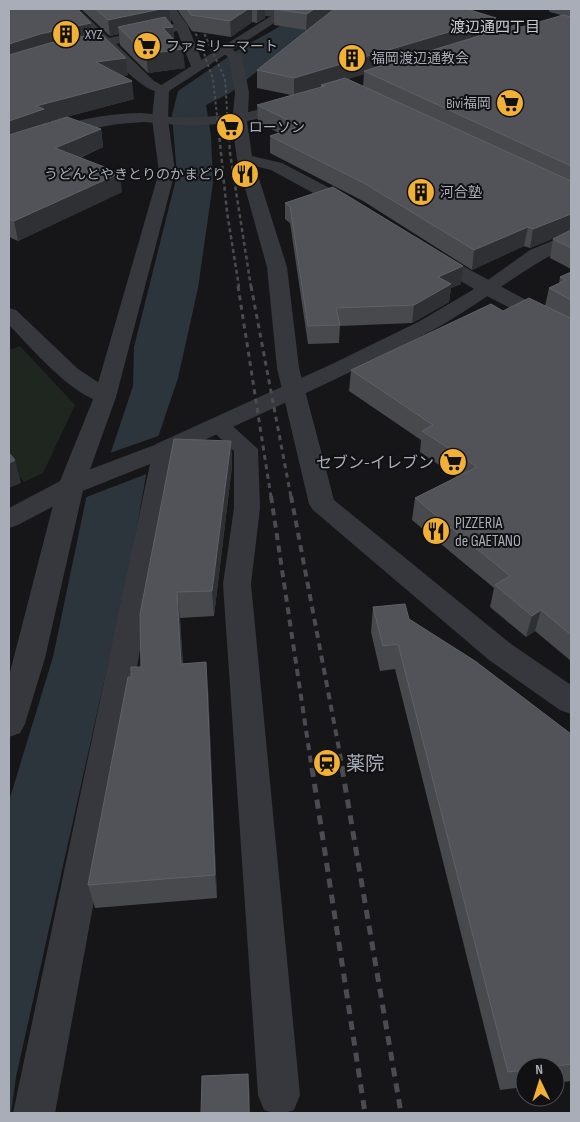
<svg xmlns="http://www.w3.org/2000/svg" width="580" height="1122" font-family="'Sofia Sans Condensed','Noto Sans JP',sans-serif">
  <rect width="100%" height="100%" fill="#161618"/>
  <path fill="#1e261f" d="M 20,346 L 75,405 L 43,473 L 24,482 L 9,463 L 9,350 Z"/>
  <path fill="#2c353c" d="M 302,9 L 321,20 L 230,93 L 206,105 L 211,136 L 213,183 L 198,288 L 178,378 L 147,470 L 130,565 L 16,1077 L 11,1113 L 9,1113 L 9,801 L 53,657 L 87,494 L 111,452 L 133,386 L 134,347 L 177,175 L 172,115 L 178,91 L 238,50 L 277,28 Z"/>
  <path fill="#161618" d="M 161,435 L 149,473 L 84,498 L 107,454 Z"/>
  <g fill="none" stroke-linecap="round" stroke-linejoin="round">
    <g fill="#37383d" fill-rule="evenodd">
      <path d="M 66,9 L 79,9 L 109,38 L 174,24 L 166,11 L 168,9 L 176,9 L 188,26 L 204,66 L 197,70 L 192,69 L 177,31 L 116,44 L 154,81 L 169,89 L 167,92 C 145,97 118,61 103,47 L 52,58 L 9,72 L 9,64 L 43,52 L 97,40 Z"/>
      <path d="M 243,9 L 272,9 L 287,11 L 289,14 C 283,20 249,15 243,9 Z"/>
      <path d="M 227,46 L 242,56 L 249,93 L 248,112 L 257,110 L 265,115 L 262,118 L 247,121 L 252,156 L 282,163 L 360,204 L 363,208 L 360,212 L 348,212 L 271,170 L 255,166 L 287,267 L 299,368 L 334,500 L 511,644 L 571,685 L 571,714 L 560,710 L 489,660 L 313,510 L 309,504 L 277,368 L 267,267 L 237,159 L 232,123 L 191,126 L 144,122 L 118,124 L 73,132 L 9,153 L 9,143 C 50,127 96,113 140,113 C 150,113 161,116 171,117 C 191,118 212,117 233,114 L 235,93 L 229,58 L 220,50 Z"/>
      <path d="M 429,248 L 571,324 L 571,338 L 564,336 L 481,293 L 422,258 L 420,254 L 422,250 Z"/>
      <path d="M 9,308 L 16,310 L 78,369 L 113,392 L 116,397 L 113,402 C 82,409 30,346 9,325 Z"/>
      <path d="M 218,418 L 226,420 L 258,449 L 260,508 L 251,584 L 300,1095 L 294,1110 C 284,1114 274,1114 264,1110 L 258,1095 L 223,584 L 234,508 L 234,451 L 206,425 L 210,420 Z"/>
      <path d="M 165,441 L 174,444 L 177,449 L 55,1113 L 13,1113 L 150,464 L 80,492 L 18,525 L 9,528 L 9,508 L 62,480 Z"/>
    </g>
    <g fill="#37383d" fill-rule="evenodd">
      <path d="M 282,9 L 296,9 L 169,91 L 168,119 L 175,172 L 116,397 L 84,486 L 45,658 L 25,724 L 20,733 L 9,737 L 9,676 L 58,486 L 94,397 L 159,172 L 152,119 L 155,89 Z"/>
      <path d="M 571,233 L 571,245 C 522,268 481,304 433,330 C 348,375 261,414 174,454 L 165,457 L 156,454 L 153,449 L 156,444 L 332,364 L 420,321 L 481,285 L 530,250 Z"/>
    </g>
    <path fill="#45474d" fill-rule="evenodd" d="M 548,9 L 571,10 L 571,18 L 550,12 Z"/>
    <g stroke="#4a4c52" stroke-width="2" stroke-dasharray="3 2.5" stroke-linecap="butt">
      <path d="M 183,9 L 200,42 L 213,79 L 218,125"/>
      <path d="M 193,9 L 225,79 L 228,125"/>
    </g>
    <g stroke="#4a4c52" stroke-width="2.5" stroke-dasharray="4 3" stroke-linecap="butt">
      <path d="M 218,124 L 227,212 L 239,287"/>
      <path d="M 228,124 L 230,153 L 251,287"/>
    </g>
    <g stroke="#4a4c52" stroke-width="3" stroke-dasharray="5 4.5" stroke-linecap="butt">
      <path d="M 238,286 L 271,497"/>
      <path d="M 251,286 L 291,497"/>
    </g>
    <g stroke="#4a4c52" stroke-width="4" stroke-dasharray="7 5.5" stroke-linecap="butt">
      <path d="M 271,496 L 312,770"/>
      <path d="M 291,496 L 343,770"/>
    </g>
    <g stroke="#4a4c52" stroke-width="5" stroke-dasharray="9 7" stroke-linecap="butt">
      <path d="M 312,768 L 365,1113"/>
      <path d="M 342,768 L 401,1113"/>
    </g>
  </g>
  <g fill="#47494d" fill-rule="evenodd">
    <path d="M 9,9 L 91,23 L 93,34 L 126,58 L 128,75 L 123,76 L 134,99 L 47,122 L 47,123 L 101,129 L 103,147 L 80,158 L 122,192 L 18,241 L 9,237 Z"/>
    <path d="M 81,9 L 170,9 L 171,23 L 170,23 L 173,27 L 174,40 L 185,68 L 148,73 L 120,45 L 119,34 L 110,36 Z"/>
    <path d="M 177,9 L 265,9 L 265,18 L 257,23 L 252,22 L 231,37 L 192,31 Z"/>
    <path d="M 274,9 L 333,9 L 306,30 L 274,25 Z"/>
    <path d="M 571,17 L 571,269 L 550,258 L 553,239 L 559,236 L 530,248 L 524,246 L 472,270 L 363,201 L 270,153 L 270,136 L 279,133 L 258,122 L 257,105 L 291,95 L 257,88 L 257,70 L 522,27 ZM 364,74 L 363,86 L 348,79 Z"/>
    <path d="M 285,203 L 461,284 L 451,288 L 449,302 L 412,323 L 340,326 L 339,343 L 308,344 L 290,223 L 285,219 Z"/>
    <path d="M 571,272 L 571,661 L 535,631 L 526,637 L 490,607 L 494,588 L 412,520 L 415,498 L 457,477 L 420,452 L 421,440 L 349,391 L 351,370 L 503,311 L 545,306 L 549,288 L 559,284 L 560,277 Z"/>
    <path d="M 231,441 L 232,466 L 214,616 L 180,618 L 183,664 L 208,687 L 217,898 L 95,908 L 88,885 L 131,677 L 141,667 Z"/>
    <path d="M 373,607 L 409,619 L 571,734 L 571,1081 L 555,1083 L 555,1067 L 525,1067 L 525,1087 L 500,1090 L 395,669 L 380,671 L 371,632 Z"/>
  </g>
  <g fill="#2f3033">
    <path d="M 161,9 L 170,9 L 171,23 L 124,33 L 118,27 L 119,34 L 110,36 L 108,20 Z"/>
    <path d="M 248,9 L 252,9 L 252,22 L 231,37 L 230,21 Z"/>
    <path d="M 257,9 L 265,9 L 265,18 L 257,23 Z"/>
    <path d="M 314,9 L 333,9 L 306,30 L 307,14 Z"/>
    <path d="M 496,18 L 494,34 L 364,71 L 364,74 L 325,86 L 321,85 L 321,88 L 294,96 L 294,78 Z"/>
    <path d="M 91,23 L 93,39 L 9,62 L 9,44 L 40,34 Z"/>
    <path d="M 173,27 L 175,45 L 163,28 Z"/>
    <path d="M 183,49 L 185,68 L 148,73 L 146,54 Z"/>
    <path d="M 126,58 L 128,75 L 99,79 L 96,62 Z"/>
    <path d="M 132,81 L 134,99 L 47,122 L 47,127 L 9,141 L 9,121 L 36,106 Z"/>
    <path d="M 101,129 L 103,147 L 58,167 L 55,148 Z"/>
    <path d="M 120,173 L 122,192 L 18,241 L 14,221 Z"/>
    <path d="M 571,214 L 571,231 L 530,248 L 533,229 Z"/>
    <path d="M 528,227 L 524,246 L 472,270 L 474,250 Z"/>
    <path d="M 463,266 L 461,284 L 451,288 L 449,302 L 412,323 L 414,305 L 438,277 Z"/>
    <path d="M 231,441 L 232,466 L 214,616 L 212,591 Z"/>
    <path d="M 15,460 L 21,483 L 9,488 L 9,463 Z"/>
    <path d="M 177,592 L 180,618 L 184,689 L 181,664 Z"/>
    <path d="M 541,610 L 535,631 L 526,637 L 532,616 Z"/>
    <path d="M 206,662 L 208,687 L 217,898 L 215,875 Z"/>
    <path d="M 248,1074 L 250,1095 L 250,1113 L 249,1113 Z"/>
  </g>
  <g fill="#525359" stroke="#5f6168">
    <path d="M 9,9 L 77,9 L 91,23 L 40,34 L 9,44 Z"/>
    <path d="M 96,9 L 161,9 L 108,20 Z"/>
    <path d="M 187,9 L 248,9 L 230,21 L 191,15 Z"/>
    <path d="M 274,9 L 314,9 L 307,14 Z"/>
    <path d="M 334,9 L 467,9 L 496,18 L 294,78 L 257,70 Z"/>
    <path d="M 563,15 L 571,17 L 571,166 L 364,71 L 515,25 L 522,27 Z"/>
    <path d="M 165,17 L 173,27 L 163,28 L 183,49 L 146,54 L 118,27 Z"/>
    <path d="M 100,33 L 126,58 L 96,62 L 132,81 L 36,106 L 44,109 L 9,121 L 9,55 L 50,43 Z"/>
    <path d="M 345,78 L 571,181 L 571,214 L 533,229 L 528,227 L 474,250 L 364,183 L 270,136 L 300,126 L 257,105 L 325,86 L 321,85 Z"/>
    <path d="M 67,117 L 101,129 L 55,148 L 120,173 L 14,221 L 9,219 L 9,135 Z"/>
    <path d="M 333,187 L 463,266 L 438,277 L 451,284 L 414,305 L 336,308 L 340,325 L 308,326 L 290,206 L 285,203 Z"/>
    <path d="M 571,230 L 571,248 L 553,239 Z"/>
    <path d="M 571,272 L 571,300 L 549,288 L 566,280 L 560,277 Z"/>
    <path d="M 529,298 L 568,317 L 571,318 L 571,635 L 541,610 L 532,616 L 495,585 L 510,576 L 415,498 L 477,467 L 422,431 L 433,425 L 351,370 L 491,304 L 503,311 Z"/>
    <path d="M 174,439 L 231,441 L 212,591 L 177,592 L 181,664 L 206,662 L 215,875 L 88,885 L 128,677 L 131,677 L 131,667 L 141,667 L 140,614 Z"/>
    <path d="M 9,453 L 15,460 L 9,463 Z"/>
    <path d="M 405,604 L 409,619 L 475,661 L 571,734 L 571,1064 L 550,1067 L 525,1067 L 525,1070 L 508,1072 L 398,644 L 383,646 L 373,607 Z"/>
    <path d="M 248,1074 L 249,1113 L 201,1113 L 202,1076 Z"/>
  </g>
  <defs>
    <g id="building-disc" transform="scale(1.4375)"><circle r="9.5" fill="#f2b134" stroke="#111113"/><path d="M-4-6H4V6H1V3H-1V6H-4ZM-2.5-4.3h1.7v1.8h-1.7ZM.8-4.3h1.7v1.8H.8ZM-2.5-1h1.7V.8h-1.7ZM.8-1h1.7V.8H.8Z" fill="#111"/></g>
    <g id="supermarket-disc" transform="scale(1.4375)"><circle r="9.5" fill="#f2b134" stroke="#111113"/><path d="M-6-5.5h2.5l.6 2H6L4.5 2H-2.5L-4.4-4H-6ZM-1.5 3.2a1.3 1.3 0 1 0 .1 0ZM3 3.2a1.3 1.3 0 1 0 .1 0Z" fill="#111"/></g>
    <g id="restaurant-disc" transform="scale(1.4375)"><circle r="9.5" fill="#f2b134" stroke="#111113"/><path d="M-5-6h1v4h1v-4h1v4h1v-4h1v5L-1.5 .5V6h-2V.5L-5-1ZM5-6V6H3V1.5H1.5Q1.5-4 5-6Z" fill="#111"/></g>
    <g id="station-disc" transform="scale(1.4375)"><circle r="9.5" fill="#f2b134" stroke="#111113"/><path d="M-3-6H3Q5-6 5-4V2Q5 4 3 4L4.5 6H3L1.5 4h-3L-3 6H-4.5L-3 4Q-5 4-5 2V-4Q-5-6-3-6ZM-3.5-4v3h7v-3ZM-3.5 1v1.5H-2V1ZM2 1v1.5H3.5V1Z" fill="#111"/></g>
  </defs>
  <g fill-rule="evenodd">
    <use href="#building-disc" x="66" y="34"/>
    <use href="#supermarket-disc" x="147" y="46"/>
    <use href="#building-disc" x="352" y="58"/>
    <use href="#supermarket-disc" x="510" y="103"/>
    <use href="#supermarket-disc" x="230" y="127"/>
    <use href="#restaurant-disc" x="245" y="174"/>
    <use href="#building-disc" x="421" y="192"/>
    <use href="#supermarket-disc" x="453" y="462"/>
    <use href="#restaurant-disc" x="436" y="531"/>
    <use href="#station-disc" x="327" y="763"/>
  </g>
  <g text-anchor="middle" stroke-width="4" stroke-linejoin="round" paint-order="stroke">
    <g font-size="14" fill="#a8adb8" stroke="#111113" text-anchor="start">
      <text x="85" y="39">XYZ</text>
      <text x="166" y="51">ファミリーマート</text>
      <text x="371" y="63">福岡渡辺通教会</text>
      <text x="491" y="108" text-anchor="end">Bivi福岡</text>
      <text x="249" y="132">ローソン</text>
      <text x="226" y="179" text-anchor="end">うどんとやきとりのかまどり</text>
      <text x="440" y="197">河合塾</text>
    </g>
    <g font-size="15" fill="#c9ccd4" stroke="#111113">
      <text x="495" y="32">渡辺通四丁目</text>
    </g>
    <g font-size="16" fill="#a8adb8" stroke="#111113" text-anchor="end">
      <text x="434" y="468">セブン-イレブン</text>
      <text x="455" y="528" text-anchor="start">PIZZERIA<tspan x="455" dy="18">de GAETANO</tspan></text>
    </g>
    <g font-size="19" fill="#a8adb8" stroke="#111113" text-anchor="start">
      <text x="346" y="770">薬院</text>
    </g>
  </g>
  <rect width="580" height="1122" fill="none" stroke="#a8adb8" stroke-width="20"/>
  <g transform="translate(540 1082) rotate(356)"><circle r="24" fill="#111113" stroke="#4d4f55"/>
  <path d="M0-4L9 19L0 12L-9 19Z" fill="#f2b134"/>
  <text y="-8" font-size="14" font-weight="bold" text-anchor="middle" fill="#a8adb8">N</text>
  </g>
</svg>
